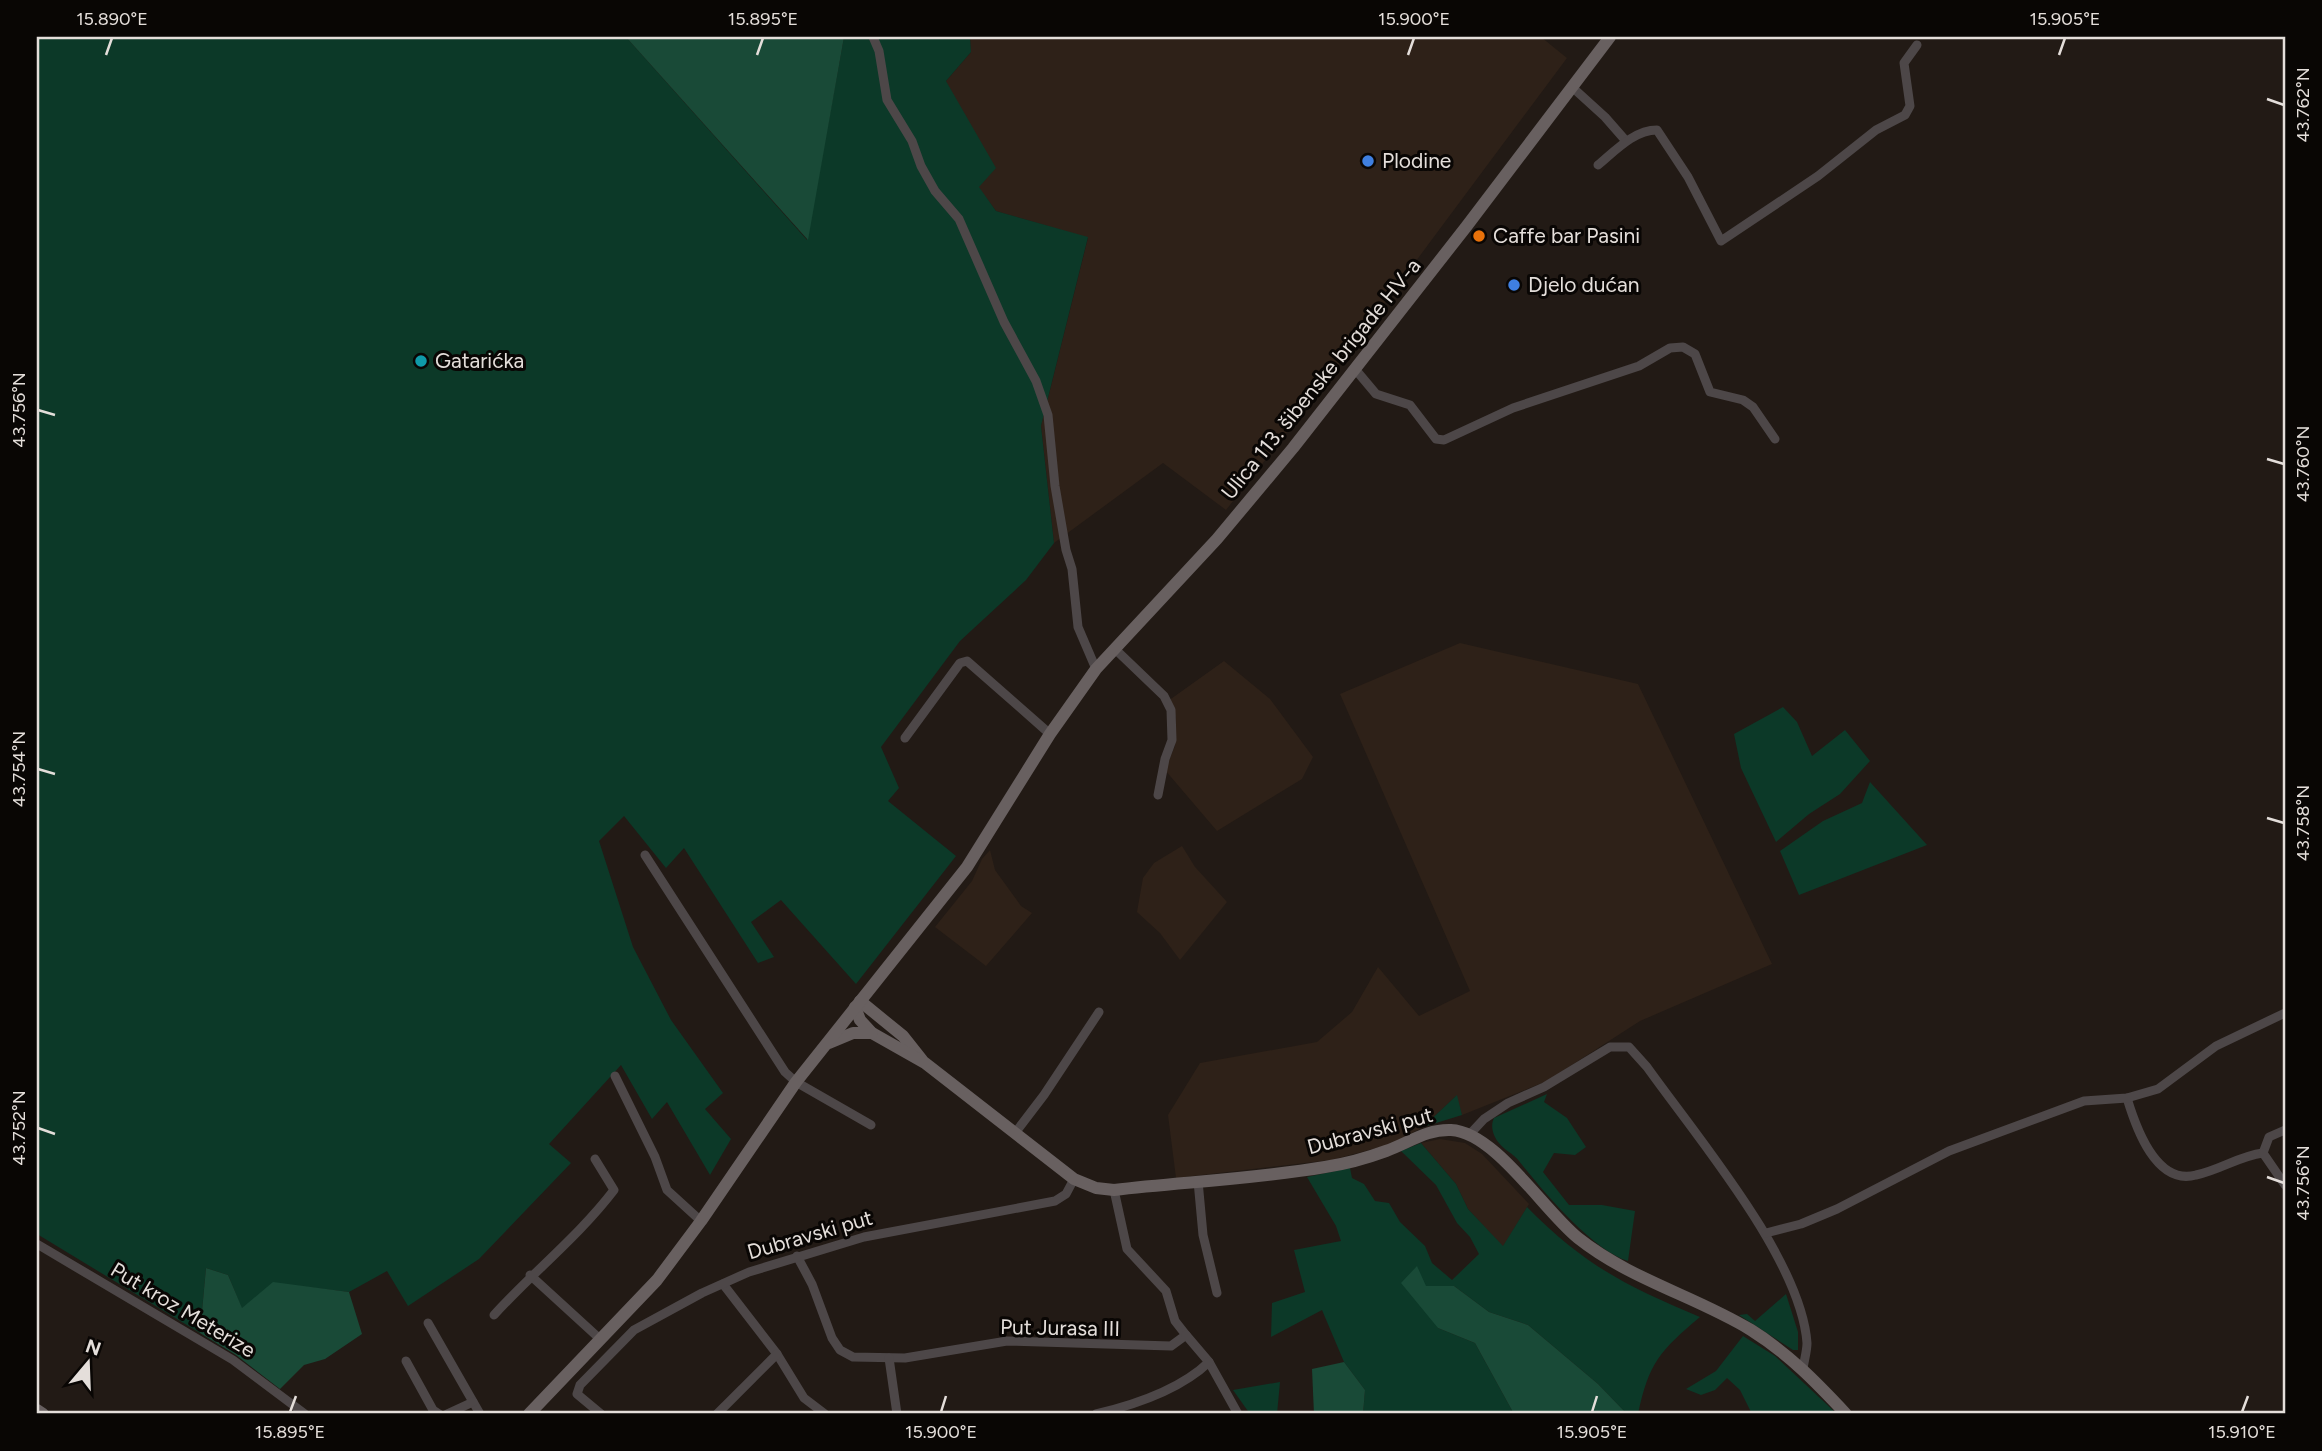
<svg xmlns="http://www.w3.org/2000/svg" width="2322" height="1451" font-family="Figtree,sans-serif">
  <rect width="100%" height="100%" fill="#221a15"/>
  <g fill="#2e2118">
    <path d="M 970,37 L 1541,37 L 1567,58 L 1320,390 L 1226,510 L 1163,463 L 1054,543 L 1041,426 L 1088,238 L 996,211 L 978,187 L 946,81 L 971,52 Z"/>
    <path d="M 1460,643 L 1638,684 L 1772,964 L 1640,1021 L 1547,1081 L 1462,1115 L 1456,1096 L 1423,1127 L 1392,1144 L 1331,1160 L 1176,1178 L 1168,1115 L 1200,1063 L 1317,1042 L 1352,1012 L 1378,967 L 1419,1016 L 1470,991 L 1340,694 Z"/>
    <path d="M 1224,661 L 1270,699 L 1313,757 L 1302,779 L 1217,831 L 1165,770 L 1175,746 L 1176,731 L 1176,718 L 1168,701 Z"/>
    <path d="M 1182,846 L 1195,867 L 1227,902 L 1180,960 L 1160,933 L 1137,912 L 1143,878 L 1154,863 Z"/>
    <path d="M 990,850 L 995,870 L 1021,906 L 1032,913 L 986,966 L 935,927 L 972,881 L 982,859 Z"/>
    <path d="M 1440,1139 L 1465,1143 L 1482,1154 L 1529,1204 L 1503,1247 L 1468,1209 L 1456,1184 L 1421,1143 Z"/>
  </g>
  <g fill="#0c3928">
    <path d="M 37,37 L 626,37 L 807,240 L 844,37 L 970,37 L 971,52 L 946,81 L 996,168 L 979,187 L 996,211 L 1088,237 L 1041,426 L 1054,543 L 1026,580 L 960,641 L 881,747 L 899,788 L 888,801 L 956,856 L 856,984 L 781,900 L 751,922 L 774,957 L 758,963 L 684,848 L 666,868 L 624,816 L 599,841 L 633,947 L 671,1020 L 723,1093 L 705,1109 L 731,1139 L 710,1175 L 667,1102 L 652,1119 L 621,1065 L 549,1144 L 571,1163 L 479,1259 L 408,1306 L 387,1271 L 349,1292 L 273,1283 L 242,1309 L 228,1275 L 206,1268 L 200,1333 L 37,1234 Z"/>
    <path d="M 1783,707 L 1797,722 L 1812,756 L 1845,730 L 1870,761 L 1840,794 L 1809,814 L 1776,842 L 1741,768 L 1734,734 Z"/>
    <path d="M 1870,782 L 1927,845 L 1799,895 L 1780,851 L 1823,821 L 1862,803 Z"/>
    <path d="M 1547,1094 L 1544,1102 L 1567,1118 L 1586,1147 L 1575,1155 L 1554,1153 L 1543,1172 L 1569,1205 L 1602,1205 L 1635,1211 L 1628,1261 C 1592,1250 1543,1191 1519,1161 C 1514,1154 1504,1150 1499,1143 C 1493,1136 1490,1126 1494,1118 Z"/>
    <path d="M 1457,1095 L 1462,1115 L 1423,1127 Z"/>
    <path d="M 1421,1143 L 1456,1184 L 1468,1209 L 1503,1246 L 1527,1207 C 1584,1265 1626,1286 1700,1317 C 1660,1351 1649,1362 1638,1414 L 1627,1414 L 1598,1384 L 1528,1325 L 1489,1312 L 1454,1286 L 1426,1286 L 1438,1328 L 1475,1343 L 1514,1414 L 1363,1414 L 1365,1390 L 1344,1362 L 1322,1310 L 1271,1337 L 1272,1303 L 1305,1292 L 1294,1250 L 1341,1241 L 1336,1226 L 1307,1177 L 1350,1168 L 1352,1178 L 1364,1184 L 1375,1201 L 1389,1203 L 1400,1222 L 1425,1246 L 1432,1263 L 1452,1280 L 1479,1254 L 1470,1237 L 1457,1223 L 1436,1185 L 1401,1151 Z"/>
    <path d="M 1786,1294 L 1798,1332 L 1798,1350 L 1793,1350 L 1739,1315 L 1747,1314 L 1755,1321 Z"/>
    <path d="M 1743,1336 L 1775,1356 L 1837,1414 L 1752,1414 L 1740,1390 L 1727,1378 L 1715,1390 L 1701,1395 L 1686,1389 L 1716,1371 Z"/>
    <path d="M 1280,1382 L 1277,1414 L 1250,1414 L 1233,1390 Z"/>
  </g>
  <g fill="#194a37">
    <path d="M 626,37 L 844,37 L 808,240 Z"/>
    <path d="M 1417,1266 L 1426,1286 L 1454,1286 L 1489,1312 L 1528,1325 L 1598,1384 L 1627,1414 L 1514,1414 L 1475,1343 L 1438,1328 L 1401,1283 Z"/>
    <path d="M 206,1268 L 228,1275 L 242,1308 L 273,1282 L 349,1292 L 362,1334 L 325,1359 L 304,1365 L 280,1389 L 236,1355 L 200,1333 Z"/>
    <path d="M 1344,1362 L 1365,1390 L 1363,1414 L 1314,1414 L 1312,1369 Z"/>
  </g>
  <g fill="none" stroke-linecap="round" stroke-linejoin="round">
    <g stroke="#4d4748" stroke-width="9">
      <path d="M 873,37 L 879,51 L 887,100 L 912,141 L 921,166 L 935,191 L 959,219 L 1004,322 L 1036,381 L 1048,415 L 1055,486 L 1066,550 L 1072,569 L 1078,627 L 1096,669"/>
      <path d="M 1572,87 L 1605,117 L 1626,141"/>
      <path d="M 1598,165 C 1615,151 1634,130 1657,130 L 1688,177 L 1721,241 L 1818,176 L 1876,130 L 1905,115 L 1910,106 L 1904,63 L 1917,45"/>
      <path d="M 1355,369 L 1376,394 L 1410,405 L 1436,439 L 1444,440 L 1513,408 L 1639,366 L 1670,348 L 1683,347 L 1695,354 L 1710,392 L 1743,400 L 1753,407 L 1775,439"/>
      <path d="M 1115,649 L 1164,696 L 1171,710 L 1172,740 L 1165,759 L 1158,795"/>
      <path d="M 905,738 L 960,663 L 967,661 L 1050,734"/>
      <path d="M 645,855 L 785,1072 L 796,1082 L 871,1125"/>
      <path d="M 615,1076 L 655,1157 L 667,1190 L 701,1221"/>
      <path d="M 2127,1098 C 2136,1128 2156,1186 2196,1175 C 2220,1170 2239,1156 2263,1153 L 2269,1137 L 2285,1130"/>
      <path d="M 1015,1133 L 1044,1095 L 1099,1012"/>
      <path d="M 1470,1134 L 1484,1119 L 1508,1103 L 1544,1087 L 1610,1047 L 1629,1047 L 1647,1067 C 1696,1136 1801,1259 1807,1343 C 1807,1351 1804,1361 1803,1369"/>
      <path d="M 2263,1153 L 2285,1185"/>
      <path d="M 1198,1181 L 1203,1235 L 1217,1293"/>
      <path d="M 1766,1233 L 1801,1224 L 1837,1209 L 1949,1151 L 2084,1101 L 2127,1098 L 2158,1089 L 2216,1046 L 2285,1013"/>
      <path d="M 37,1244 L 233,1360 L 305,1414"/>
      <path d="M 797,1256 L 812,1284 L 832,1338 L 840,1350 L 853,1357 L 905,1358 L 1007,1341 L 1171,1346 L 1186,1335 L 1175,1321 L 1166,1291 L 1127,1249 L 1114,1190"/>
      <path d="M 530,1275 L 600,1339"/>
      <path d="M 723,1284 L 777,1354 L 804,1398 L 825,1414"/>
      <path d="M 494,1315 C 533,1272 578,1237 614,1190 L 595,1159"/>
      <path d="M 428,1323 L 480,1414"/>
      <path d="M 1186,1335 L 1209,1362 L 1238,1414"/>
      <path d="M 889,1358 L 897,1414"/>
      <path d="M 406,1361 L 433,1410 L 439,1414"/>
      <path d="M 447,1414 L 473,1402"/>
      <path d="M 601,1414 L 577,1394 L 580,1385 L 634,1330 L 702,1293 L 749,1272 L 864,1237 L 1055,1201 L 1066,1194 L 1074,1179"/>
      <path d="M 717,1414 L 777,1354"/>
      <path d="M 1096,1414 C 1134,1405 1181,1389 1209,1362"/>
    </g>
    <g stroke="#686060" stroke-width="12">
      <path d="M 860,1001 L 903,1036 L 922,1060"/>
      <path d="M 855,1007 L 860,1020 L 872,1033 L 925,1063 L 1074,1179 L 1096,1188 L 1114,1190 C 1183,1182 1256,1179 1325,1167 C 1345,1164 1367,1158 1386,1151 C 1409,1143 1426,1129 1451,1130 C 1495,1132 1544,1211 1578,1238 C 1631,1280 1695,1296 1751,1330 C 1788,1353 1817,1383 1846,1414"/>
      <path d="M 829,1043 L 853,1033 L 872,1033"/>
      <path d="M 37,1410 L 43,1414"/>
      <path d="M 529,1414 L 657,1280 L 701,1221 L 796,1082 L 967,867 L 1050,734 L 1096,669 L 1217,539 L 1293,448 L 1466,227 L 1610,37"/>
    </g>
  </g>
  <path fill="none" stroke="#e4deda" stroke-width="2.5" d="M 106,55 L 112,38M 757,55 L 763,38M 1408,55 L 1414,38M 2059,55 L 2065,38M 2267,99 L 2284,105M 38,410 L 55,415M 2267,459 L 2284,464M 38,769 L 55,774M 2267,818 L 2284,823M 38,1128 L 55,1134M 2267,1177 L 2284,1183M 290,1412 L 296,1396M 941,1412 L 946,1396M 1592,1412 L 1597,1396M 2242,1412 L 2248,1396"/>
  <g fill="#3f7fe0" stroke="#090604" stroke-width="2.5">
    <circle cx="1368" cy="161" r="7"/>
    <circle cx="1514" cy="285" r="7"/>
  </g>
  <circle fill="#e8710a" stroke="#090604" stroke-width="2.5" cx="1479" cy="236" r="7"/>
  <circle fill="#0f9aa8" stroke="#090604" stroke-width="2.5" cx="421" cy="361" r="7"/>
  <g text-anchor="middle" stroke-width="6" stroke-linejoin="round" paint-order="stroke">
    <g font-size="21" fill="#e4deda" stroke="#090604" text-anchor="start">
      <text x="1382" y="168">Plodine</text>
      <text x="1493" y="243">Caffe bar Pasini</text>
      <text x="1528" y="292">Djelo dućan</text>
      <text x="435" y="368">Gatarićka</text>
    </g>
    <g font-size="21" fill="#e4deda" stroke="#090604">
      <text transform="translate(1321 379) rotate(-51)" y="7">Ulica 113. šibenske brigade HV-a</text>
      <text transform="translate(1370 1131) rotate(-15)" y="7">Dubravski put</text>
      <text transform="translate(810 1235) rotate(-16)" y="7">Dubravski put</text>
      <text transform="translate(183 1310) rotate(31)" y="7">Put kroz Meterize</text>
      <text transform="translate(1060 1328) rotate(1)" y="7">Put Jurasa III</text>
    </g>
  </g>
  <rect width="2322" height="1451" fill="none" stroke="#090604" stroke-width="77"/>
  <g transform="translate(88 1363) rotate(19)" stroke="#090604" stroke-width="5" paint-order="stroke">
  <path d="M0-5L12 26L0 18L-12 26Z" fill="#e4deda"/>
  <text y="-10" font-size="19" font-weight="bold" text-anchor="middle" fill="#e4deda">N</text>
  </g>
  <rect x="38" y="38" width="2246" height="1374" fill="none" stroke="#e4deda" stroke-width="2.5"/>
  <g font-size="18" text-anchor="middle" fill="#e4deda">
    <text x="112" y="25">15.890°E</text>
    <text x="763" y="25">15.895°E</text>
    <text x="1414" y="25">15.900°E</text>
    <text x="2065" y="25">15.905°E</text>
    <text transform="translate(2303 105) rotate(-90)" y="6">43.762°N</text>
    <text transform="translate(19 410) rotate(-90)" y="6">43.756°N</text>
    <text transform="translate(2303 464) rotate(-90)" y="6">43.760°N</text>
    <text transform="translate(19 769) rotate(-90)" y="6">43.754°N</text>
    <text transform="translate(2303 823) rotate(-90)" y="6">43.758°N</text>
    <text transform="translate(19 1128) rotate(-90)" y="6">43.752°N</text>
    <text transform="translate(2303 1183) rotate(-90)" y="6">43.756°N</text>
    <text x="290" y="1438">15.895°E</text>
    <text x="941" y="1438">15.900°E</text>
    <text x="1592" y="1438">15.905°E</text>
    <text x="2242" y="1438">15.910°E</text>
  </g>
</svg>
